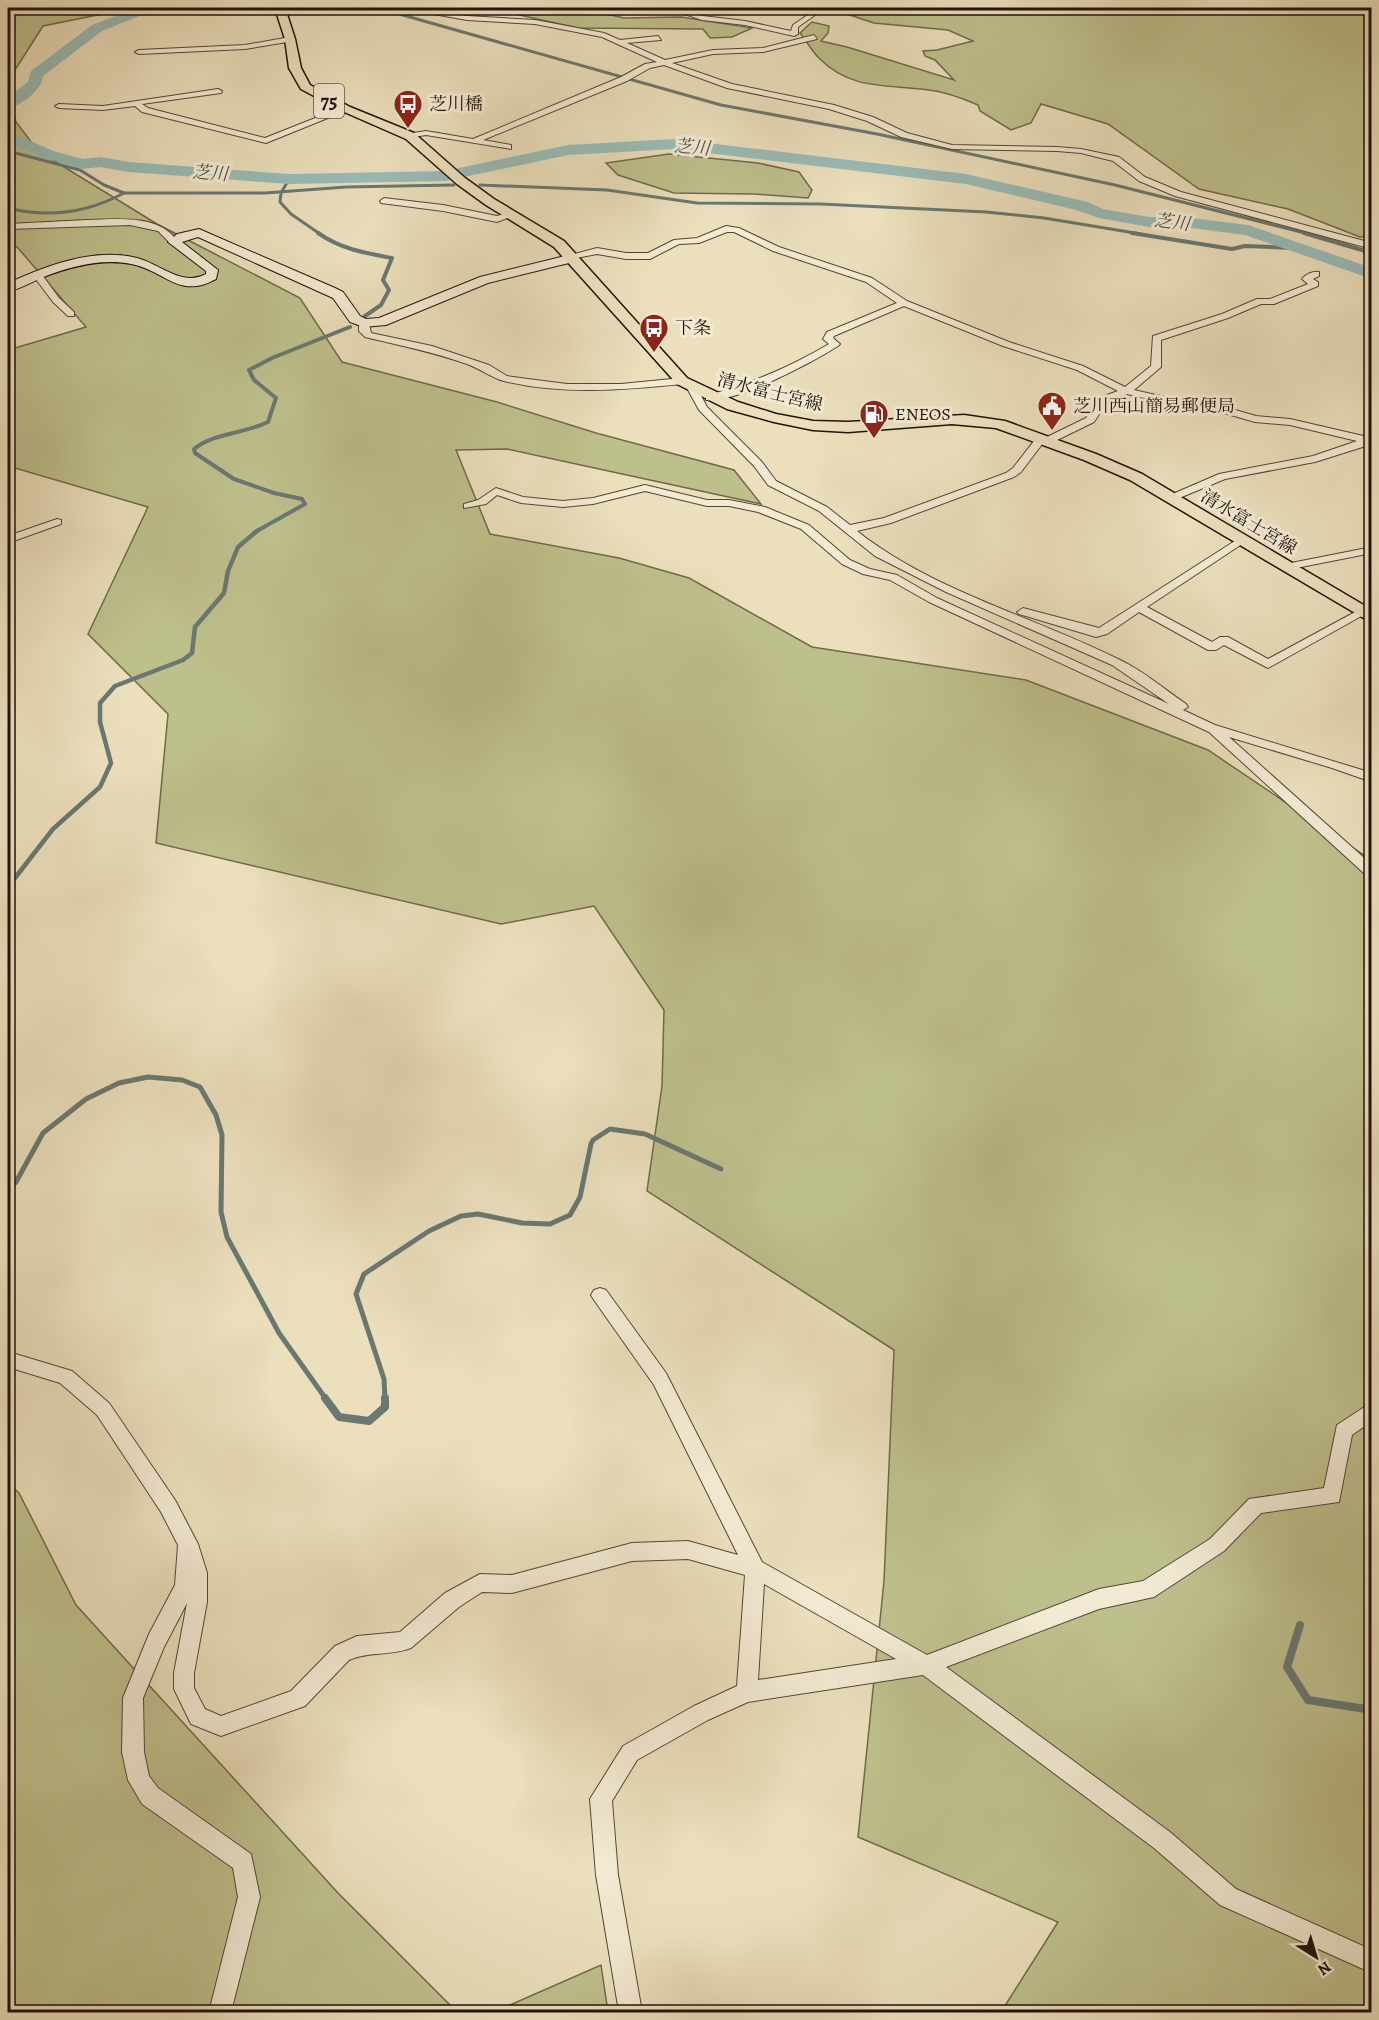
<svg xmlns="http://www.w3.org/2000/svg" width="1379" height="2020" font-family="Alegreya,'Noto Serif JP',serif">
  <rect width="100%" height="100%" fill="#ebdfbc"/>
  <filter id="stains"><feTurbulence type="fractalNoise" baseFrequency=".00333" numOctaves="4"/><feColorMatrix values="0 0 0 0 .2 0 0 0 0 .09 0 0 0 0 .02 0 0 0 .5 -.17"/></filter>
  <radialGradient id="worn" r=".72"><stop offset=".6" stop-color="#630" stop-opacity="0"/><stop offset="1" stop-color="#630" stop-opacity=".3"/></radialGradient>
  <g fill="#bec08c" stroke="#70694b" stroke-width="1.5">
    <path d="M 8,8 L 132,8 L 43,26 L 8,81 Z"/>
    <path d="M 488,8 L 580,8 L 624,18 L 681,17 L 752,28 L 732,37 L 710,38 L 703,29 L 578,28 Z"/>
    <path d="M 828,8 L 1371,8 L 1371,236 L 1360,237 L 1288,209 L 1199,189 L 1108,124 L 1041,104 L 1031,123 L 1011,130 L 980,111 L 978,105 C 962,98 946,92 929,90 C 888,84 852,91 820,59 C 812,52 807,41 800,33 L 812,22 L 829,26 L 828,33 L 821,41 L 847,47 L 954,80 L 935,60 L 925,56 L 923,51 L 937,50 L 973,41 L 948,30 L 874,23 Z"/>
    <path d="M 8,96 L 16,122 L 38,151 L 157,224 L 300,298 L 342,362 L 497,402 L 596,433 L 734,470 L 761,504 L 507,449 L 456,450 L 490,534 L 619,558 L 689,578 L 812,647 L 1026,680 L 1208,750 L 1371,860 L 1371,2012 L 1001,2012 L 1058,1922 L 858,1837 L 884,1581 L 894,1350 L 647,1191 L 662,1086 L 664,1010 L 594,906 L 501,924 L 156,843 L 168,714 L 88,634 L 148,507 L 8,466 L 8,350 L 86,327 L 18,248 L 8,239 Z"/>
    <path d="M 669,154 L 758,163 L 799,172 L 812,190 L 808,198 L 755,194 L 674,193 L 618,175 L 606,163 Z"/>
    <path d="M 8,1483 L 19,1493 L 76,1605 L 338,1893 L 457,2012 L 8,2012 Z"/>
    <path d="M 601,1965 L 608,2012 L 494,2012 Z"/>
  </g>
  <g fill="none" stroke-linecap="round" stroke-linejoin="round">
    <g stroke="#697872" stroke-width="3">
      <path d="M 378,8 L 721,105 L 877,134 L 1115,185 L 1309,234"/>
      <path d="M 8,151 L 80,170 L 104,185 L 124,193 L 265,193 L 346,187 L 454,185"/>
      <path d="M 289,179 L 281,193 L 280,202 L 291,214 L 320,234"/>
      <path d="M 480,185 L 607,190 L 697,203 L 821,204 L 986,212 L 1044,218 L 1141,234"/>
      <path d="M 8,208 C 48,218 87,213 124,193"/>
    </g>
    <g stroke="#697872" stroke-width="4">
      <path d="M 318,233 C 341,249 364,253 392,258 L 383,280 L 389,290 L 381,305 L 365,316"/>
      <path d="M 1132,233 L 1232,249 L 1245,246 L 1294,248"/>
      <path d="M 1304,233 L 1372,253"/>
      <path d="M 255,532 L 305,504 L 302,499 L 274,493 L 234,479 L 195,453 L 194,449 C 216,432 244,434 268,422 L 276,398 L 254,380 L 249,370 L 272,358 L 350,327"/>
    </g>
    <path stroke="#697872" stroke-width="4.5" d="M 8,887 L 53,829 L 100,787 L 111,763 L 100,722 L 100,703 L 115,686 L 183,660 L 192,653 L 195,627 L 224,593 L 228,571 L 238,547 L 257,531"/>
    <g stroke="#697872" stroke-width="5">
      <path d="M 8,1190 L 16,1182 L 43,1133 L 86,1099 L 119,1083 L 148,1077 L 182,1080 L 200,1087 L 216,1115 L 222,1135 L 221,1212 L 227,1237 L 279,1333 L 326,1399"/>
      <path d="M 385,1399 L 384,1379 L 356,1294 L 364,1274 L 429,1231 L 461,1216 L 478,1214 L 522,1223 L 550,1224 L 570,1215 L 580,1197 L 591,1144 L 593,1140 L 610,1129 L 645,1134 L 721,1169"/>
    </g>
    <g stroke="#697872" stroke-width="8">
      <path d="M 325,1398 L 339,1417 L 369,1421 L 385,1407 L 385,1398"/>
      <path d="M 1300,1625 L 1287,1667 L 1308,1700 L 1372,1710"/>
    </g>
    <g fill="#99bcb7" fill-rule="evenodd">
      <path d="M 136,8 L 154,8 L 152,11 L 102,31 L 43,76 C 42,90 21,106 8,108 L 8,97 L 28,82 L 31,71 L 92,25 Z"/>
      <path d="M 8,131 L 53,151 L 83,159 L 100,157 L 129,162 L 289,174 L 445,171 L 568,145 L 674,139 L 966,174 L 1088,202 L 1103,209 L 1149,217 L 1183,217 L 1248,225 L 1372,268 L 1372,279 L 1245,235 L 1183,227 L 1149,227 L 1099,218 L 1076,210 L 966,184 L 674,149 L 568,155 L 445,181 L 289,184 L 129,172 L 100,167 L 82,169 L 41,157 L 8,142 Z"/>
    </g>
    <g stroke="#544536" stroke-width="2">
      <g id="street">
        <path d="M 400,8 L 413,8 L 467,16 L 535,20 L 604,33 L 620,40 L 658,36 L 661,40 L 627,43 L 665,60 L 713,50 L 763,48 L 814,35 L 817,39 L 763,52 L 713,54 L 672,63 L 732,84 L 834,105 L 873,117 L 907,133 L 952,145 L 1057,147 L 1081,149 L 1119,157 L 1145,177 L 1181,192 L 1372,243 L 1372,249 L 1175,196 L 1139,181 L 1113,161 L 1081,153 L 1057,151 L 952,149 L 901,137 L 867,121 L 829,109 L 727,88 L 664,65 L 650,68 L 627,81 L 483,140 L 511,145 L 511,149 L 426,135 L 407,138 L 407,134 L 426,131 L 473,139 L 621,77 L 645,64 L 657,62 L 602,37 L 535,24 L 467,20 Z"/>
        <path d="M 667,8 L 676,8 L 703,16 L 745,21 L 791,31 L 793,25 L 818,8 L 825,8 L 798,27 L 798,34 L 794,36 L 745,25 L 702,20 Z"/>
        <path d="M 290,37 L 293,41 L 245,49 L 139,54 L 135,52 L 139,50 L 245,45 Z"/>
        <path d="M 218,89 L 222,91 L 221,93 L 142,104 L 148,108 L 265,138 L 343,107 L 350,109 L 266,143 L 142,112 L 135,106 L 103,110 L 59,108 L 55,106 L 59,104 L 103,106 Z"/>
        <path d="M 384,198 L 443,205 L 497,216 L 511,212 L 515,215 L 497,222 L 443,211 L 381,203 L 380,201 Z"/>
        <path d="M 87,220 C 117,219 160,214 178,242 L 171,244 L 158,231 L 130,225 L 8,229 L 8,224 Z"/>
        <path d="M 726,226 L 739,228 L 779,247 L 872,278 L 907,301 L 1009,342 L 1083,366 L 1125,387 L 1151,366 L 1153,336 L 1222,314 L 1257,299 L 1270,299 L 1308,284 L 1302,279 C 1306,274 1313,271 1319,272 L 1319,276 L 1313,279 L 1318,282 L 1318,286 L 1274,304 L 1261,304 L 1228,318 L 1161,340 L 1161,367 L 1134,390 L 1182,401 L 1211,403 L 1256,416 L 1290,419 L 1372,438 L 1372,444 L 1315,462 L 1225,479 L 1172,501 L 1168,500 L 1168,496 L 1219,474 L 1313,456 L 1357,441 L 1290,425 L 1255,422 L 1210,409 L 1182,407 L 1127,394 L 1107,402 L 1094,422 L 1051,443 L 1043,443 L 1021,472 L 1014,477 L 891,523 L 857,531 C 933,591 1032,616 1118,659 C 1142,670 1164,689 1186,704 L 1188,707 L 1183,710 L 1215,725 L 1372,773 L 1372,782 L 1332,768 L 1229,737 L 1372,865 L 1372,878 L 1367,876 L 1209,732 L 929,602 L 890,580 L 863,574 L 842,564 L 801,529 L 758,512 L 729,506 L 707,506 L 645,491 L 593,504 L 563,507 L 521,503 L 497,495 L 486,504 L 464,508 L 464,504 L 478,500 L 496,488 L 523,497 L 563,501 L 593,498 L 645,485 L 707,500 L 729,500 L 765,507 L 809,525 L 850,560 L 870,569 L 897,575 L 937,598 L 1169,704 L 1112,665 L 946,592 L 875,556 L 819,511 L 768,485 L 754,466 L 699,410 L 687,388 L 696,386 L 707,407 L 762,462 L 776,481 L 827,507 L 850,525 L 884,518 L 1006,473 L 1013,468 L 1037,437 L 1045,438 L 1086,418 L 1099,398 L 1118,391 L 1077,370 L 1003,346 L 904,306 L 834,336 L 833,338 L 840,344 L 838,346 C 813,362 734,404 706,400 L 706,396 C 750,384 790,367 829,344 L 823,339 L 827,332 L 897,303 L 866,282 L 773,251 L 734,232 L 727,232 L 699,243 L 679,244 L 650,259 L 626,259 L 597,254 L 571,259 L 567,256 L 597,248 L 626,253 L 648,253 L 674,240 L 697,238 Z"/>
        <path d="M 34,272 L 40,272 L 59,298 L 74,312 L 74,316 L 68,316 L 53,302 L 32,274 Z"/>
        <path d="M 364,320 L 369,323 L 371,333 L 432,346 L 489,365 L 507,376 L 528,379 L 567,384 L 621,384 L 682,378 L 687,381 L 682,384 C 623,390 562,395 504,381 C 492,378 479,368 467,364 C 433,352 399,345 365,337 L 359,331 L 359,323 Z"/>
        <path d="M 57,519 L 61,520 L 61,524 L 8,543 L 8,536 Z"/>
        <path d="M 1241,537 L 1245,538 L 1245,542 L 1147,607 L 1212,642 L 1220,637 L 1228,637 L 1268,659 L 1357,611 L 1361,609 L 1367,613 L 1268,668 L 1224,645 L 1216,650 L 1208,650 L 1139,612 L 1107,634 L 1096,637 L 1019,614 L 1017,612 L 1023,608 L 1099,628 Z"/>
        <path d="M 1372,547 L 1372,553 L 1286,570 L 1280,567 L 1286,564 Z"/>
        <path d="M 600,1288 L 606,1290 L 666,1373 L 762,1562 L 927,1655 L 1099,1589 L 1143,1581 L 1210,1539 L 1249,1499 L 1324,1488 L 1337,1425 L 1372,1402 L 1372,1421 L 1352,1435 L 1339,1502 L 1261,1513 L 1224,1551 L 1154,1597 L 1099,1609 L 946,1667 L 1170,1832 L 1236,1889 L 1372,1950 L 1372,1973 L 1220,1905 L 1154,1848 L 923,1675 L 748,1702 L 708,1720 L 637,1760 L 612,1801 L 618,1875 L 642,2012 L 619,2012 L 596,1875 L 590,1799 L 623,1746 L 694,1706 L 737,1686 L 745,1575 L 688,1559 L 632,1561 L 512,1593 L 482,1592 L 459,1607 L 411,1648 C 391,1656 369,1651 349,1660 L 305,1706 L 221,1736 L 191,1724 L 174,1689 L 174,1673 L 187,1603 L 164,1647 L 143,1698 L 144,1752 L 149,1776 L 158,1788 L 251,1854 L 260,1897 L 231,2012 L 209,2012 L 238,1897 L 233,1868 L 142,1804 L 128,1780 L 122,1752 L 123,1698 L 149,1634 L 175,1585 L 178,1545 L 161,1512 L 97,1415 L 60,1383 L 8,1367 L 8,1355 L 12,1353 L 72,1371 L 109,1403 L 175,1500 L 198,1544 L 207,1573 L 207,1602 L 194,1673 L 194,1688 L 205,1709 L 221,1716 L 291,1691 L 335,1646 L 357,1636 L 400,1632 L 445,1593 L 480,1574 L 512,1575 L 632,1543 L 688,1541 L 738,1555 L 654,1385 L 594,1300 L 591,1295 L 594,1290 ZM 764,1584 L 896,1659 L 758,1680 Z"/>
      </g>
    </g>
    <g stroke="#21120a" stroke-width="2">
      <path id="secondary" d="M 199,229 L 335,288 L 343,292 L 360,316 L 366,319 L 379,318 L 480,277 L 573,254 L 579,258 L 577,261 L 488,283 L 386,325 L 364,327 L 350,322 L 333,298 L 198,237 L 182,242 L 218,270 L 216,279 C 178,300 165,270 131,264 C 101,258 69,267 41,278 C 30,283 19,289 8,292 L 8,283 C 46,266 94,247 137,258 C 160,264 182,287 206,274 L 206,271 L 168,242 L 177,234 Z"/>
    </g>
    <g stroke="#21120a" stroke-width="3">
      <path id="primary" d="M 275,8 L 285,8 L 295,39 L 301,68 L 310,85 L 350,107 L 414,133 L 465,178 L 494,199 L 564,241 L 687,378 L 738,402 L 776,414 L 813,421 L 848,422 L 964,415 L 1005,421 L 1096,454 L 1142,474 L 1372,610 L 1372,623 L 1130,480 L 1084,460 L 996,428 L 952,424 L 848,432 L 813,430 L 774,422 L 727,409 L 677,384 L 554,247 L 486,205 L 457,184 L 406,139 L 342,111 L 301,89 L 289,68 L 285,39 Z"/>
    </g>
    <use href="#street" fill="#f2ead3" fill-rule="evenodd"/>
    <use href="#secondary" fill="#f2ead3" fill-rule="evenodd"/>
    <use href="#primary" fill="#ebdfbc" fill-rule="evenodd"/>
  </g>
  <defs>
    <g id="bus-pin" transform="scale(1.5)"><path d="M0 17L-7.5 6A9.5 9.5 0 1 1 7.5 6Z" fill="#8f2418" stroke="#f2ead3"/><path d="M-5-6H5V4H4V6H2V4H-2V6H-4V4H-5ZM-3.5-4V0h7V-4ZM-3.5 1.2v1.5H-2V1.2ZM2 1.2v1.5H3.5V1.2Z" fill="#fff"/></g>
    <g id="civic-pin" transform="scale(1.5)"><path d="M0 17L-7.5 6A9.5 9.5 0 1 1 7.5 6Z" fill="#8f2418" stroke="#f2ead3"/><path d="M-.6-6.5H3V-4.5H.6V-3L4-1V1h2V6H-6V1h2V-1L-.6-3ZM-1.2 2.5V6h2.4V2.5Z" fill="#fff"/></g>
    <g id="fuel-pin" transform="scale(1.5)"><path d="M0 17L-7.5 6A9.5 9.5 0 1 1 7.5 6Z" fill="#8f2418" stroke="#f2ead3"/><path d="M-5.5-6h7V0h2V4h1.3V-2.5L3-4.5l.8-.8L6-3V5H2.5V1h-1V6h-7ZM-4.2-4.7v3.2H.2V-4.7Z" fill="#fff"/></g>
  </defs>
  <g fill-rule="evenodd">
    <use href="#bus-pin" x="408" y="104"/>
    <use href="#bus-pin" x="654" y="328"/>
    <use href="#civic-pin" x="1052" y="406"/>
    <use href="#fuel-pin" x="874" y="414"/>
  </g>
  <g text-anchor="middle" stroke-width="6" stroke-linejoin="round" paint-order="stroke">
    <g font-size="18" fill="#21120a" stroke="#f2ead3" text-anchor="start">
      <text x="429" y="110">芝川橋</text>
      <text x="675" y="334">下条</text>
      <text x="1073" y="412">芝川西山簡易郵便局</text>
      <text x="895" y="420">ENEOS</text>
    </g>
    <g font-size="18" font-style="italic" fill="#4b4e47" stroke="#f2ead3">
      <text transform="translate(692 147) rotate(5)" y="6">芝川</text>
      <text transform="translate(210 173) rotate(4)" y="6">芝川</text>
      <text transform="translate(1172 222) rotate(7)" y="6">芝川</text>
    </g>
    <g font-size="18" fill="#21120a" stroke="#f2ead3">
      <text transform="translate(770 392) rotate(14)" y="6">清水富士宮線</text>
      <text transform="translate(1249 522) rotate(31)" y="6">清水富士宮線</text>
    </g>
    <rect fill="#f2ead3" stroke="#605346" stroke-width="1.5" x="314" y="84" width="30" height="34" rx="4.5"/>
    <g font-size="20" font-weight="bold" fill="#21120a">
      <text x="329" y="108">75</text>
    </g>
  </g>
  <rect width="1379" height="2020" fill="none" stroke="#ebdfbc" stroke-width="30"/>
  <rect x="9" y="9" width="1361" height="2002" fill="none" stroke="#21120a" stroke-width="3"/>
  <rect x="15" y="15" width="1349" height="1990" fill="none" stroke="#21120a" stroke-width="1.5"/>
  <g transform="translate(1316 1957) rotate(143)" stroke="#f2ead3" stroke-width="4.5" paint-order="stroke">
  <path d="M0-4.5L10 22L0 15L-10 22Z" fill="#21120a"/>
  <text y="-9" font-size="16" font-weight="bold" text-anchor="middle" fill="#21120a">N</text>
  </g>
  <rect width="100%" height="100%" filter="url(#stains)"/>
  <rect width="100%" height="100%" fill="url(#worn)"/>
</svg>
